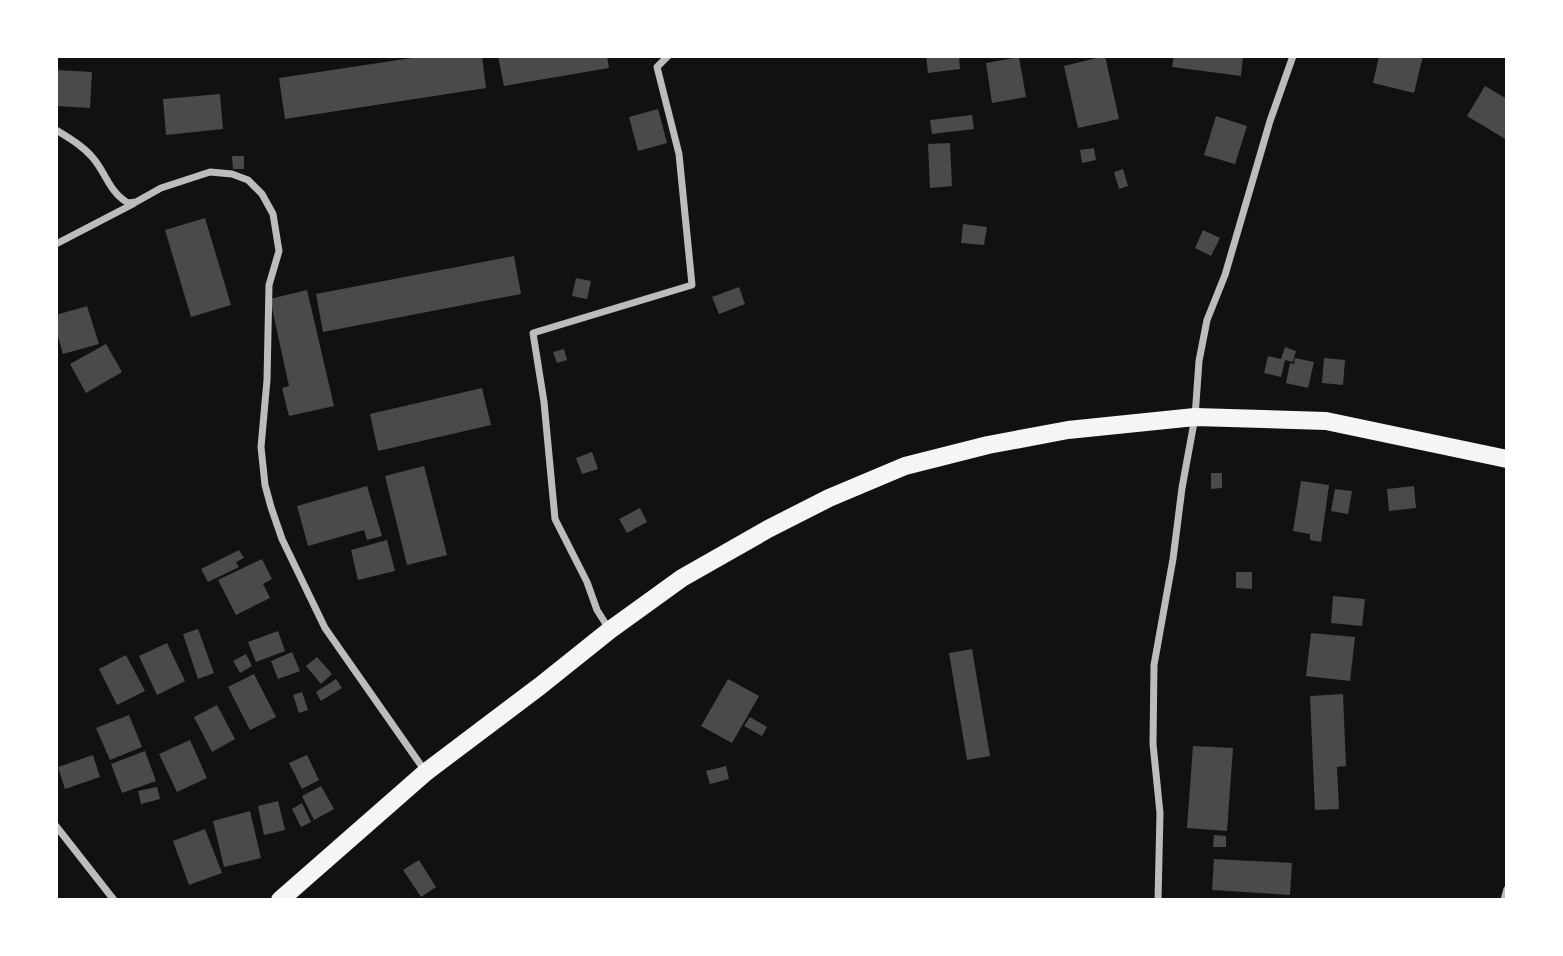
<svg xmlns="http://www.w3.org/2000/svg" width="1563" height="956" font-family="Arial,sans-serif">
  <rect width="100%" height="100%" fill="#111"/>
  <g fill="#4a4a4a">
    <path d="M 425,56 L 482,56 L 486,88 L 285,119 L 279,78 Z"/>
    <path d="M 498,56 L 607,56 L 609,68 L 504,86 Z"/>
    <path d="M 926,56 L 959,56 L 960,69 L 928,73 Z"/>
    <path d="M 1105,56 L 1119,119 L 1078,128 L 1064,66 Z"/>
    <path d="M 1174,56 L 1243,56 L 1241,76 L 1172,67 Z"/>
    <path d="M 1379,56 L 1423,56 L 1414,93 L 1373,83 Z"/>
    <path d="M 1019,57 L 1026,97 L 992,103 L 986,63 Z"/>
    <path d="M 56,70 L 92,72 L 90,108 L 56,106 Z"/>
    <path d="M 1485,86 L 1507,99 L 1507,140 L 1467,116 Z"/>
    <path d="M 220,94 L 223,129 L 166,135 L 163,99 Z"/>
    <path d="M 658,109 L 667,143 L 638,151 L 629,117 Z"/>
    <path d="M 972,115 L 974,129 L 932,134 L 930,120 Z"/>
    <path d="M 1216,116 L 1247,126 L 1235,164 L 1204,155 Z"/>
    <path d="M 950,143 L 952,186 L 930,188 L 928,144 Z"/>
    <path d="M 1094,148 L 1096,160 L 1082,163 L 1080,150 Z"/>
    <path d="M 232,156 L 244,156 L 244,169 L 233,169 Z"/>
    <path d="M 1123,169 L 1128,186 L 1119,189 L 1114,172 Z"/>
    <path d="M 205,218 L 231,305 L 191,317 L 165,230 Z"/>
    <path d="M 963,224 L 987,227 L 984,245 L 961,243 Z"/>
    <path d="M 1203,230 L 1220,238 L 1211,256 L 1195,248 Z"/>
    <path d="M 514,256 L 521,294 L 323,332 L 316,294 Z"/>
    <path d="M 576,278 L 591,281 L 587,299 L 572,296 Z"/>
    <path d="M 739,287 L 745,304 L 719,314 L 712,297 Z"/>
    <path d="M 307,290 L 334,406 L 289,416 L 282,388 L 289,386 L 270,299 Z"/>
    <path d="M 87,306 L 99,344 L 63,354 L 56,330 L 56,315 Z"/>
    <path d="M 106,344 L 122,372 L 86,393 L 70,364 Z"/>
    <path d="M 1285,347 L 1296,351 L 1293,362 L 1285,360 L 1281,377 L 1264,373 L 1268,356 L 1281,359 Z"/>
    <path d="M 564,349 L 567,360 L 557,363 L 553,352 Z"/>
    <path d="M 1295,358 L 1314,362 L 1308,388 L 1286,383 L 1290,363 L 1294,364 Z"/>
    <path d="M 1324,358 L 1345,360 L 1343,385 L 1322,383 Z"/>
    <path d="M 482,388 L 491,425 L 378,451 L 370,414 Z"/>
    <path d="M 592,452 L 598,469 L 582,474 L 576,458 Z"/>
    <path d="M 424,466 L 447,555 L 407,565 L 385,476 Z"/>
    <path d="M 1211,473 L 1222,473 L 1222,488 L 1211,489 Z"/>
    <path d="M 1301,481 L 1329,485 L 1321,542 L 1310,540 L 1310,534 L 1293,531 Z"/>
    <path d="M 367,486 L 382,536 L 367,540 L 364,530 L 308,546 L 297,506 Z"/>
    <path d="M 1414,486 L 1416,508 L 1389,511 L 1387,489 Z"/>
    <path d="M 1335,489 L 1352,491 L 1348,514 L 1331,511 Z"/>
    <path d="M 640,508 L 647,522 L 627,533 L 619,519 Z"/>
    <path d="M 387,540 L 395,571 L 358,580 L 351,550 Z"/>
    <path d="M 239,550 L 244,558 L 236,562 L 239,567 L 208,582 L 201,569 Z"/>
    <path d="M 262,559 L 272,579 L 263,584 L 270,598 L 236,615 L 218,580 Z"/>
    <path d="M 1236,572 L 1252,572 L 1252,589 L 1236,588 Z"/>
    <path d="M 1333,596 L 1365,599 L 1362,626 L 1331,623 Z"/>
    <path d="M 198,629 L 214,673 L 198,679 L 183,634 Z"/>
    <path d="M 278,631 L 285,651 L 256,662 L 248,642 Z"/>
    <path d="M 1311,633 L 1355,637 L 1350,681 L 1306,676 Z"/>
    <path d="M 167,643 L 185,681 L 157,695 L 139,656 Z"/>
    <path d="M 972,649 L 990,756 L 967,760 L 949,653 Z"/>
    <path d="M 292,652 L 300,671 L 278,679 L 271,661 Z"/>
    <path d="M 246,654 L 252,666 L 240,673 L 233,661 Z"/>
    <path d="M 126,655 L 145,691 L 117,705 L 99,669 Z"/>
    <path d="M 317,657 L 332,674 L 321,684 L 306,666 Z"/>
    <path d="M 254,674 L 276,717 L 250,730 L 228,687 Z"/>
    <path d="M 336,679 L 342,688 L 321,701 L 316,692 Z"/>
    <path d="M 728,679 L 759,696 L 732,743 L 701,726 Z"/>
    <path d="M 302,692 L 308,710 L 299,713 L 293,695 Z"/>
    <path d="M 1343,694 L 1346,766 L 1337,767 L 1339,809 L 1315,810 L 1310,696 Z"/>
    <path d="M 217,705 L 235,739 L 212,752 L 194,717 Z"/>
    <path d="M 129,715 L 142,747 L 110,760 L 96,728 Z"/>
    <path d="M 750,717 L 767,727 L 762,736 L 744,726 Z"/>
    <path d="M 190,740 L 207,778 L 177,792 L 159,754 Z"/>
    <path d="M 1193,746 L 1233,748 L 1227,831 L 1187,828 Z"/>
    <path d="M 145,751 L 156,781 L 122,793 L 111,764 Z"/>
    <path d="M 93,755 L 100,777 L 65,789 L 58,767 Z"/>
    <path d="M 307,755 L 319,780 L 302,789 L 289,763 Z"/>
    <path d="M 726,766 L 729,779 L 710,784 L 706,771 Z"/>
    <path d="M 321,786 L 334,809 L 314,820 L 302,796 Z"/>
    <path d="M 157,787 L 160,799 L 141,804 L 138,791 Z"/>
    <path d="M 278,801 L 285,830 L 264,835 L 258,806 Z"/>
    <path d="M 302,803 L 311,822 L 301,827 L 292,809 Z"/>
    <path d="M 250,811 L 261,858 L 224,867 L 213,821 Z"/>
    <path d="M 205,829 L 222,873 L 189,885 L 173,841 Z"/>
    <path d="M 1214,835 L 1226,836 L 1226,847 L 1213,847 Z"/>
    <path d="M 1214,859 L 1292,863 L 1290,895 L 1212,890 Z"/>
    <path d="M 419,860 L 436,887 L 421,897 L 403,870 Z"/>
  </g>
  <g fill="none" stroke-linecap="round" stroke-linejoin="round">
    <g stroke="#bcbcbc" stroke-width="7">
      <path d="M 56,130 C 69,138 83,146 93,158 C 106,173 109,192 128,203 L 136,202 L 161,188 L 210,172 L 232,174 L 248,180 L 262,194 L 273,214 L 279,251 L 269,285 L 267,380 L 261,447 L 265,485 L 271,507 L 282,539 L 325,628 L 425,771"/>
      <path d="M 56,244 L 133,204"/>
      <path d="M 609,629 L 597,610 L 587,582 L 555,519 L 544,402 L 533,333 L 692,285 L 679,154 L 657,67 L 668,56"/>
      <path d="M 56,826 L 114,900"/>
      <path d="M 1158,900 L 1160,813 L 1153,744 L 1154,665 L 1173,559 L 1182,488 L 1195,417 L 1199,361 L 1207,320 L 1225,275 L 1270,121 L 1293,56"/>
      <path d="M 1504,900 L 1507,889"/>
    </g>
    <path stroke="#f5f5f5" stroke-width="18" d="M 280,900 L 426,772 L 540,686 L 610,630 L 682,578 L 768,529 L 829,498 L 905,466 L 988,445 L 1068,430 L 1195,417 L 1326,421 L 1507,459"/>
  </g>
  <rect width="1563" height="956" fill="none" stroke="#ffffff" stroke-width="116"/>
</svg>
